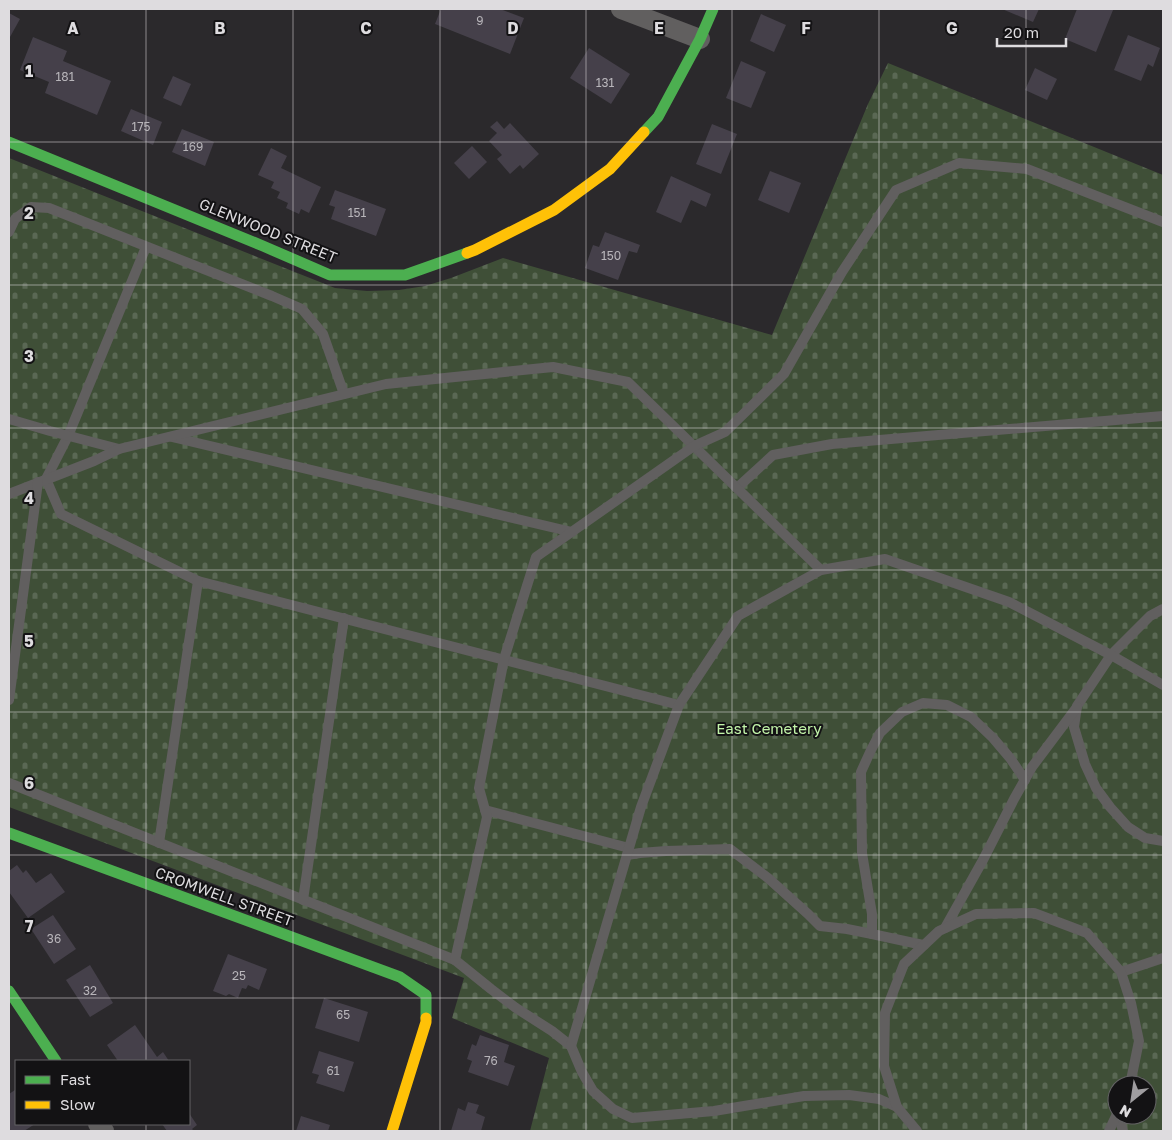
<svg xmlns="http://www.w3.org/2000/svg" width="1172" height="1140" font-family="'Golos Text',sans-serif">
  <defs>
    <pattern id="cemetery-stones" width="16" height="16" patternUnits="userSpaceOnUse" patternTransform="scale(1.25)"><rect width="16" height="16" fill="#3f4f37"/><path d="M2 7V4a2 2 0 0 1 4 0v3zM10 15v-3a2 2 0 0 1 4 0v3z" fill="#5a6854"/></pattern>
  </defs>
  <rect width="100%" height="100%" fill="#2b292c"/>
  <path fill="url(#cemetery-stones)" fill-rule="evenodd" d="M 888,63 L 1163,175 L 1163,1131 L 530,1131 L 549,1058 L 452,1018 L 464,978 L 9,807 L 9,158 L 335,288 L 367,291 L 399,290 L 425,286 L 451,278 L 503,258 L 772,335 L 868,104 ZM 1117,1085 L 1147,1085 L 1147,1115 L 1117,1115 Z"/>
  <g fill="#45404a">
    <path d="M 441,9 L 500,9 L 524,18 L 510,54 L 435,24 Z"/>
    <path d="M 1002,9 L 1039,9 L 1033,22 Z"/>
    <path d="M 1077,9 L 1109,9 L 1113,10 L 1096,52 L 1065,39 Z"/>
    <path d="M 9,13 L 20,19 L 10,37 L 9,37 Z"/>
    <path d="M 761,14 L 786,25 L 774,52 L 750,41 Z"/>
    <path d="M 1128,35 L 1160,48 L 1153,67 L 1148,64 L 1141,81 L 1114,70 Z"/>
    <path d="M 33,37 L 67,51 L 63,61 L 111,81 L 97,115 L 45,93 L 49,82 L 20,70 Z"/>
    <path d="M 589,48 L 630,74 L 611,104 L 570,78 Z"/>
    <path d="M 741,61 L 766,72 L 751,108 L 726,98 Z"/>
    <path d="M 1035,68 L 1057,79 L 1047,100 L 1025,90 Z"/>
    <path d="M 173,76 L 191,84 L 181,106 L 163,98 Z"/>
    <path d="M 131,109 L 162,122 L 153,145 L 121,131 Z"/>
    <path d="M 497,121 L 504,129 L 510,123 L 539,154 L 523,169 L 520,165 L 510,174 L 497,159 L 502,155 L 489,141 L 497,133 L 490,127 Z"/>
    <path d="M 712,124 L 737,134 L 721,174 L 696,164 Z"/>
    <path d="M 182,129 L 214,142 L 205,166 L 172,152 Z"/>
    <path d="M 472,146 L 487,162 L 469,179 L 454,163 Z"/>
    <path d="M 271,148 L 287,156 L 281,168 L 321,187 L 309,213 L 301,209 L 299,214 L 286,208 L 288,203 L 277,198 L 280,192 L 271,188 L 274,182 L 258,175 Z"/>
    <path d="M 770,171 L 801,183 L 789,213 L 758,200 Z"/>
    <path d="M 671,176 L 711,194 L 706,207 L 691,200 L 681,223 L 656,212 Z"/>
    <path d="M 335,190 L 386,209 L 376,236 L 331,219 L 335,207 L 329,205 Z"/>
    <path d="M 605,232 L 640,245 L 637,253 L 629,251 L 618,280 L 585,268 L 593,245 L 599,247 Z"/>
    <path d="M 17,865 L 23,873 L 26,870 L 36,883 L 51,873 L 65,892 L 28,918 L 9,892 L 9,871 Z"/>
    <path d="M 53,915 L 76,949 L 54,964 L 31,929 Z"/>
    <path d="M 228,954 L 267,969 L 259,990 L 248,985 L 246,989 L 242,988 L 238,998 L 229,994 L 226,996 L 213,991 Z"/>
    <path d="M 90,965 L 113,1003 L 90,1017 L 66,980 Z"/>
    <path d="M 324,998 L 368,1012 L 359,1042 L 315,1028 Z"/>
    <path d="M 135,1025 L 157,1057 L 163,1052 L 169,1061 L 118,1061 L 107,1045 Z"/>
    <path d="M 480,1035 L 509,1045 L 504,1062 L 515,1066 L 508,1086 L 468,1072 L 472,1061 L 467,1059 L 472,1044 L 476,1046 Z"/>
    <path d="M 319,1051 L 354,1062 L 344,1092 L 316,1083 L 319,1075 L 312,1073 Z"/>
    <path d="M 15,1090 L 16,1092 L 16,1124 L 35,1124 L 24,1131 L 9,1131 L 9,1094 Z"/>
    <path d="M 468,1102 L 479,1105 L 476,1113 L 485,1117 L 481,1131 L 451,1131 L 458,1108 L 465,1111 Z"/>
    <path d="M 189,1113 L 197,1125 L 192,1129 L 194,1131 L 167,1131 L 162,1124 L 189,1124 Z"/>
    <path d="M 301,1116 L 330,1125 L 328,1131 L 296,1131 Z"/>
  </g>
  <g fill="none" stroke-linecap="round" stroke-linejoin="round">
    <g stroke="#615f5f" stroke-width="10">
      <path d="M 9,232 L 15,219 L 31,207 L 49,208 L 272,296 L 302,309 L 323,334 L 344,394"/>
      <path d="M 146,247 L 68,436 L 46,479 L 61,514 L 198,581 L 679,705"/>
      <path d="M 9,419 L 50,431 L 119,449"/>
      <path d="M 172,437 L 572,532"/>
      <path d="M 737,488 L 773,455 L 832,444 L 1163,416"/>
      <path d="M 9,494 L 94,461 L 119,449 L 386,384 L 553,367 L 628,382 L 821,570"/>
      <path d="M 1163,609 L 1150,616 L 1111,655 L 1077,706 L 1074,727 L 1085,764 L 1096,788 L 1110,807 L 1128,827 L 1145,838 L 1163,841"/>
      <path d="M 9,700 L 38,482"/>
      <path d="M 9,783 L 455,960 L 491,989 L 516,1008 L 552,1031 L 571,1046 L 582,1072 L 593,1091 L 613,1109 L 632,1118 L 714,1111 L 804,1096 L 849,1095 L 879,1099 L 897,1107"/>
      <path d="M 485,810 L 629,848"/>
      <path d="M 159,843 L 198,581"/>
      <path d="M 627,855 L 640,853 L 666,851 L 730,849 L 768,878 L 808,914 L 820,926 L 847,929 L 872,934"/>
      <path d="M 303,900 L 344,618"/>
      <path d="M 945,928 L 983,860 L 1014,799 L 1032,767 L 1077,707"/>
      <path d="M 923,945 L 872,934 L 872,914 L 862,853 L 861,772 L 871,750 L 880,733 L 902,712 L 923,703 L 947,705 L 971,717 L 993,738 L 1010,758 L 1025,780"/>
      <path d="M 455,960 L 487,817 L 479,788 L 504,659 L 536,557 L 694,446 L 725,432 L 784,374 L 842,272 L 896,190 L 959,163 L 1027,169 L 1163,222"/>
      <path d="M 1121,972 L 1163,958"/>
      <path d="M 571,1046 L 641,807 L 679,705 L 738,616 L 821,570 L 885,559 L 1009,602 L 1111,655 L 1163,685"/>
      <path d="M 1118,1115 L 1123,1131"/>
      <path d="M 917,1131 L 897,1107 L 884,1066 L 885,1013 L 904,964 L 939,931 L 976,914 L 1034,913 L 1087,933 L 1121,972 L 1131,1003 L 1139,1041 L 1130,1085"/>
      <path d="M 1109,1131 L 1117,1114"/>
    </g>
    <g stroke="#615f5f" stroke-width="20">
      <path d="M 621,9 L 700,39"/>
      <path d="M 98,1124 L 104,1131"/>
    </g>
    <g stroke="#4caf50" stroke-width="11">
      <path d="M 644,132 L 658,117 L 700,39 L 713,9"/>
      <path d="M 9,142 L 263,246 L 330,275 L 405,275 L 467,253"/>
      <path d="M 9,833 L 400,977 L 426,995 L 426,1018"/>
      <path d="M 9,991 L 56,1061"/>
    </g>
    <g stroke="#ffc107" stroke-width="11">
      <path d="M 467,253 L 475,250 L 554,210 L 610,169 L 644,132"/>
      <path d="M 392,1131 L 426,1022 L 426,1018"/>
    </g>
  </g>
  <path fill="none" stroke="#dedcdf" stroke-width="1" stroke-opacity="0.55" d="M 146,9 L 146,1061M 293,9 L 293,1131M 440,9 L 440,1131M 586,9 L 586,1131M 732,9 L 732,1131M 879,9 L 879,1131M 1026,9 L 1026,1131M 9,142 L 1163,142M 9,285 L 1163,285M 9,428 L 1163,428M 9,570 L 1163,570M 9,712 L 1163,712M 9,855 L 1163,855M 9,998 L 1163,998M 146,1124 L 146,1131"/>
  <g text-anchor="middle" stroke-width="4" stroke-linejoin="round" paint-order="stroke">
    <g font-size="12" fill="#b8b5ba">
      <text x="480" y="25">9</text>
      <text x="65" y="81">181</text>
      <text x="605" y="87">131</text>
      <text x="141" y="131">175</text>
      <text x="193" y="151">169</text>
      <text x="357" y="217">151</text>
      <text x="611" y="260">150</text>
      <text x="54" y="943">36</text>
      <text x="239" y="980">25</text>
      <text x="90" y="995">32</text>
      <text x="343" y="1019">65</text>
      <text x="491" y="1065">76</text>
      <text x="333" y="1075">61</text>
    </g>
    <g font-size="15" fill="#dedcdf" stroke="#131214">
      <text transform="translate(268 231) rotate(22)" y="5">GLENWOOD STREET</text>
      <text transform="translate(224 897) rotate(20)" y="5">CROMWELL STREET</text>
    </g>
    <g font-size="15" fill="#c2f4a9" stroke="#131214">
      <text x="769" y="734">East Cemetery</text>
    </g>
  </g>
  <g font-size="16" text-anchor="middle" font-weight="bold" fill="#dedcdf" stroke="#131214" stroke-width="4" stroke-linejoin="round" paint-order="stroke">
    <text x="73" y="34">A</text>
    <text x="220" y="34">B</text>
    <text x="366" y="34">C</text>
    <text x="513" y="34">D</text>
    <text x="659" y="34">E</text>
    <text x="806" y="34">F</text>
    <text x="952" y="34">G</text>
    <text x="29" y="77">1</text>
    <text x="29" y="219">2</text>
    <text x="29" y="362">3</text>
    <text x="29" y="504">4</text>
    <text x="29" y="647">5</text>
    <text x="29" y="789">6</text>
    <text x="29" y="932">7</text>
  </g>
  <rect width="1172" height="1140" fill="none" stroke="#dedcdf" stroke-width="20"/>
  <rect x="15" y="1060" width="175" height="65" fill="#131214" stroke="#646365"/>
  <rect x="25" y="1076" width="25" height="8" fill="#4caf50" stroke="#646365"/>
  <text x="60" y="1085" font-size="15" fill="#dedcdf">Fast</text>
  <rect x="25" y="1101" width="25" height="8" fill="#ffc107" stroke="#646365"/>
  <text x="60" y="1110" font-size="15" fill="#dedcdf">Slow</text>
  <g transform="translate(1132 1100) rotate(210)"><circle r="24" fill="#131214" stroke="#646365"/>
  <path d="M0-4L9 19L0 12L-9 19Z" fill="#9f9da0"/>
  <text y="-8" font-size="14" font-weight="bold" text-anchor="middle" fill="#dedcdf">N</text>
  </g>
  <path d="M997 38v8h69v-8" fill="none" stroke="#dedcdf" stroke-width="2.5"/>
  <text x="1004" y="38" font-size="15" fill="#dedcdf" stroke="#131214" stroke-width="4" paint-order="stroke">20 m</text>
</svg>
